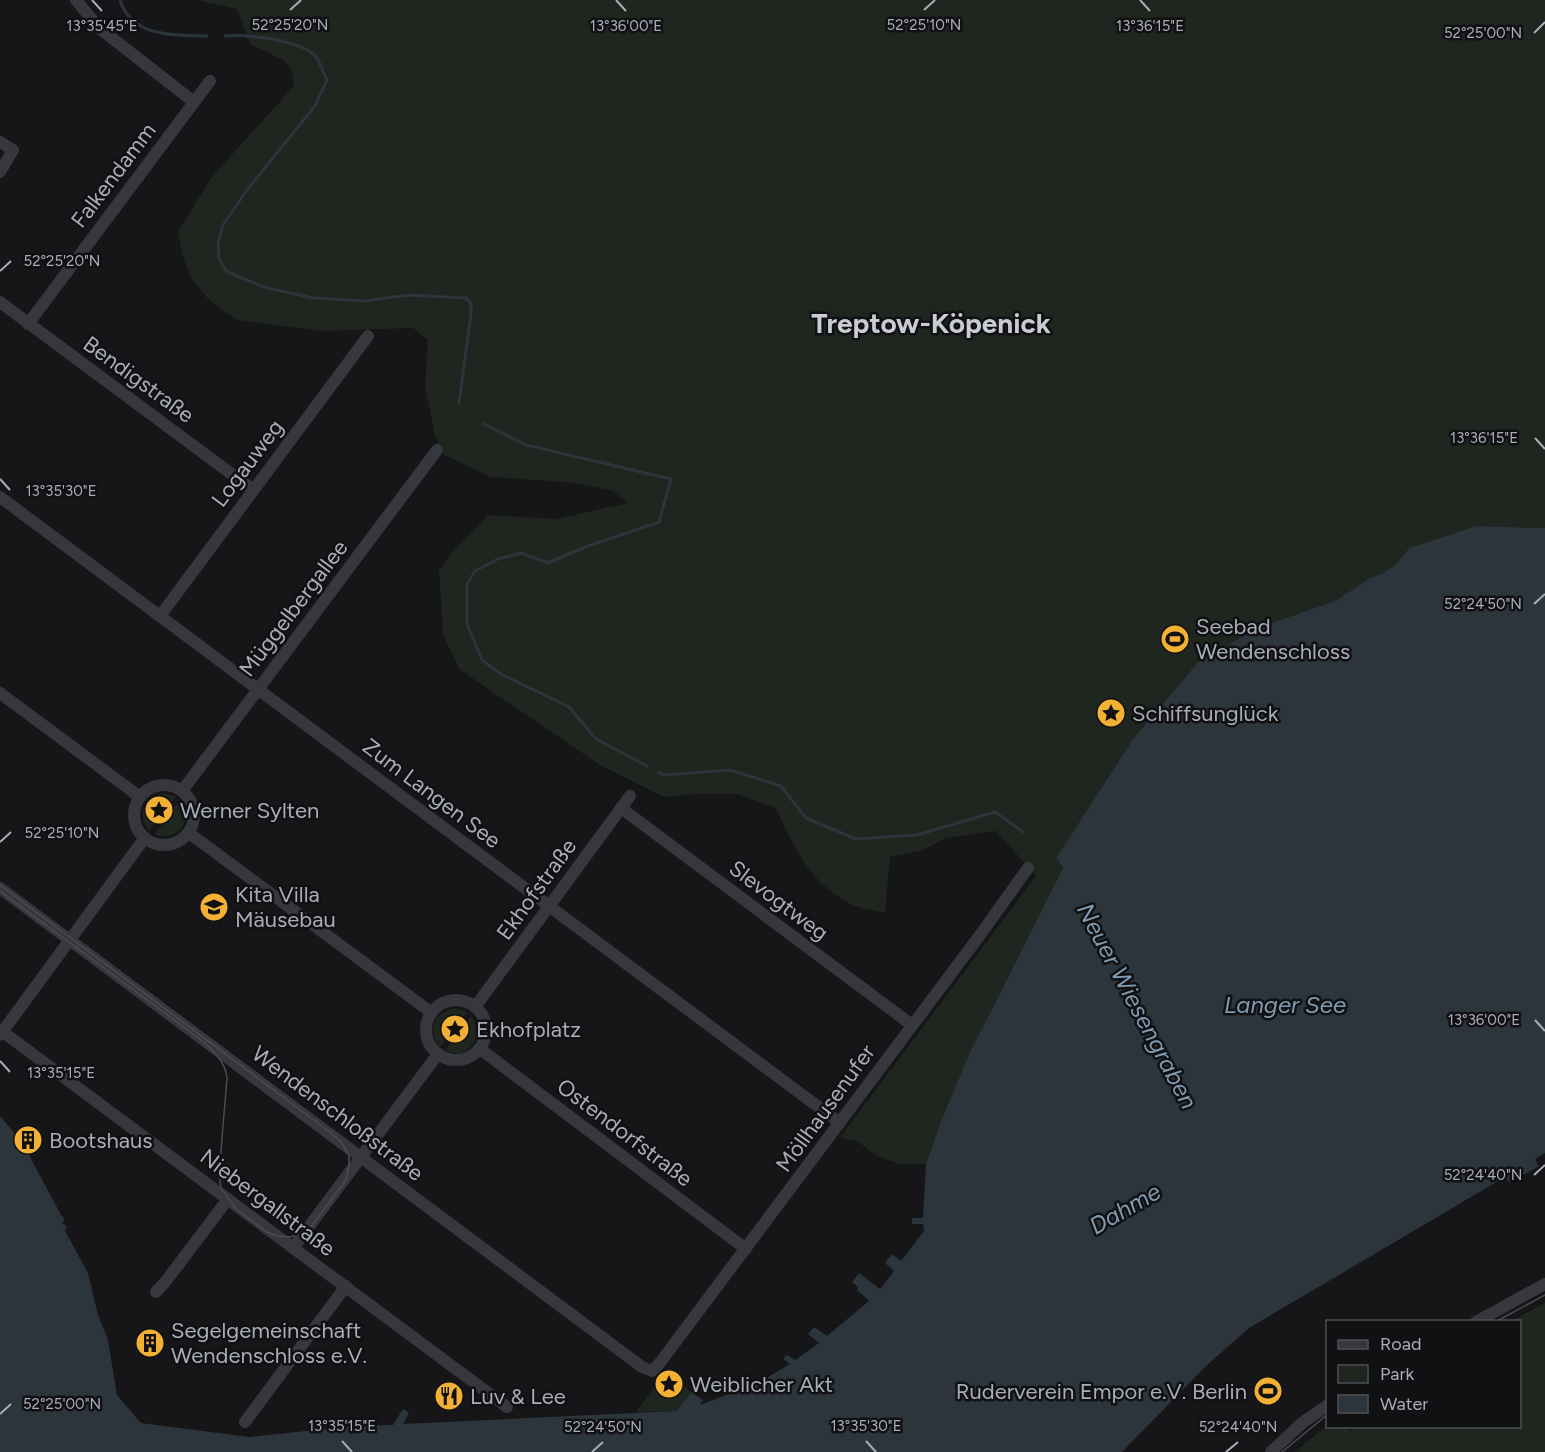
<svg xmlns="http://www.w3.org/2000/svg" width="1545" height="1452" font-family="Figtree,sans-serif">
  <rect width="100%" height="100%" fill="#161618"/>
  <g fill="#1e261f">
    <path d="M 196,0 L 1545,0 L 1545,528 L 1476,526 L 1409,548 L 1396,564 L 1383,573 L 1368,579 L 1337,600 L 1258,628 L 1198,662 L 1133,739 L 1056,858 L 1063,868 C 1014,965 961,1060 926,1164 L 900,1164 L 877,1156 L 857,1141 L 844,1139 L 841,1136 L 1036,876 L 996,831 L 946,838 L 923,850 L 890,857 L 885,913 C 874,910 859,909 849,903 C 811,884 792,845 776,808 L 737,794 L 695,794 L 664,797 L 600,765 L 459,669 L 443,634 L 439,570 L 452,552 L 488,515 L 556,519 L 628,503 L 611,490 L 566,482 L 491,477 L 444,455 L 435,436 L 425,386 L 428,340 L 413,328 L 322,331 L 237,320 L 208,299 L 191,277 L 183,257 L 178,232 L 211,178 L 294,86 L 292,71 L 285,61 L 250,44 L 237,9 Z"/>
    <path d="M 163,793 L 176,796 L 149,831 C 136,815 145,797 163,793 Z"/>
    <path d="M 180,800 C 194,821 178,842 154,835 Z"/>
    <path d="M 455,1008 L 467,1012 L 440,1047 C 426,1031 435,1012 455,1008 Z"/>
    <path d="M 471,1016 C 484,1032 476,1047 459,1054 L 445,1051 Z"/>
    <path d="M 1545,1303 L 1545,1452 L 1294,1452 L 1327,1426 L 1348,1427 L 1350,1431 L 1359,1426 L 1520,1426 L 1520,1322 L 1511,1321 Z"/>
    <path d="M 665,1372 L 692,1392 L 676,1411 L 636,1412 Z"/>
  </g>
  <path fill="#2c353c" d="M 1476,526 L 1545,528 L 1545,1153 L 1535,1159 L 1539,1166 L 1510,1183 L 1505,1177 L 1249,1328 L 1205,1367 L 1122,1452 L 0,1452 L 0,1116 L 22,1142 L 61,1215 L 65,1219 L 62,1223 L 67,1227 L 65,1231 L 88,1273 L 98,1315 L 108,1340 L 117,1395 L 141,1423 L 249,1437 L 354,1426 L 393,1425 L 403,1409 L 409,1413 L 403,1424 L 676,1411 L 692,1392 L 703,1400 L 700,1405 L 760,1382 L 790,1364 L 783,1359 L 787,1355 L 795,1360 L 819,1343 L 808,1334 L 814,1327 L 827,1336 L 869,1301 L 857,1290 L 858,1287 L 852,1282 L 859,1273 L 880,1289 L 894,1271 L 885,1263 L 892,1254 L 901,1261 L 924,1231 L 923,1224 L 912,1224 L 912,1218 L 923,1218 L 926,1164 L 941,1121 L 970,1052 L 1063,868 L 1056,858 L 1133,739 L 1198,662 L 1258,628 L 1337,600 L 1368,579 L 1383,573 L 1396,564 L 1409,548 Z"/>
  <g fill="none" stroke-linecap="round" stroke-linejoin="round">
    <g stroke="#2c353c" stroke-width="3">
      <path d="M 120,0 C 132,38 175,35 207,36"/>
      <path d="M 225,36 C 246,34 304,40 317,58 C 321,65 323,73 327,80 L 315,106 L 247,190 L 223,225 L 218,243 L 219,259 L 227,272 L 267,288 L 313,298 L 363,301 L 409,295 L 466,298 L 471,304 L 471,314 L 459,403"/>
      <path d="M 484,424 L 526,445 L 671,479 L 659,522 L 585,547 L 548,563 L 521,553 L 498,559 L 475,571 L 467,584 L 467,624 L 482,660 L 501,674 L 569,707 L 596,739 L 647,766"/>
      <path d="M 658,772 L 664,775 L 730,770 L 781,786 L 806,818 L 856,839 L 917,835 L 995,812 L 1023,832"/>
    </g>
    <g stroke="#37383d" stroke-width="12">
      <path d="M 76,0 L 99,28 L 194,102"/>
      <path d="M 0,142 L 13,150 L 0,172"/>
      <path d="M 0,302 L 253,490"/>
      <path d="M 28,324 L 210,81"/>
      <path d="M 0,497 L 840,1123"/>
      <path d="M 160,616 L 368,336"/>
      <path d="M 0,693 L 140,797"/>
      <circle cx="164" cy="815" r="30"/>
      <path d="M 182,791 L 437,450"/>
      <path d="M 621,808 L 912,1025"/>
      <path d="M 189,833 L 432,1013"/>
      <path d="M 0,888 L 642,1367 L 652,1371 L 659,1364 L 980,935 L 1028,868"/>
      <circle cx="456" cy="1030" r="30"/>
      <path d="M 475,1007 L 630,796"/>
      <path d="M 3,1032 L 507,1407"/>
      <path d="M 0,1035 L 144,839"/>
      <path d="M 480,1049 L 746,1249"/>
      <path d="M 293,1248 L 438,1054"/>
      <path d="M 156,1292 L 166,1281 L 228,1199"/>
      <path d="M 1476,1322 L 1545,1284"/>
      <path d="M 245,1422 L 346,1286"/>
      <path d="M 1271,1452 L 1302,1423 L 1328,1405"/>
    </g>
    <g stroke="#4a4c52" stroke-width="1.5">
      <path d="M 0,885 L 335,1136 L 342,1143 L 349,1156 L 349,1166 L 346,1180 L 311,1227 L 305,1232 L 290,1237 L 277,1236 L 267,1232 L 235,1208 L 221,1188 L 219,1174 L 227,1078 C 225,1061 214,1051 201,1040 L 0,891"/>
      <path d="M 1495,1322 L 1545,1295"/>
      <path d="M 1282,1452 L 1328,1414"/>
    </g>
  </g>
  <path fill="none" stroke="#a8adb8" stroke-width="2" d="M 92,0 L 102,11M 616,0 L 626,11M 1140,0 L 1150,11M 290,10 L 301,0M 924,10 L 935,0M 1534,33 L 1545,22M 0,271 L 11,261M 1535,438 L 1545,449M 0,479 L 10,490M 1534,604 L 1545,594M 0,842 L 11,832M 1535,1020 L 1545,1031M 0,1061 L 10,1072M 1534,1175 L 1545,1165M 0,1414 L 11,1404M 342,1441 L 352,1452M 866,1441 L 876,1452M 592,1452 L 603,1442M 1226,1452 L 1238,1442"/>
  <defs>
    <g id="stadium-disc" transform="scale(1.5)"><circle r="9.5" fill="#f2b134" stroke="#111113"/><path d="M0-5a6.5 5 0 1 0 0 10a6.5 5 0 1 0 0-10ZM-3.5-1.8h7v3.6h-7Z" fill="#111"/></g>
    <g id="sight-disc" transform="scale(1.5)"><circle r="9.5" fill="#f2b134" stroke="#111113"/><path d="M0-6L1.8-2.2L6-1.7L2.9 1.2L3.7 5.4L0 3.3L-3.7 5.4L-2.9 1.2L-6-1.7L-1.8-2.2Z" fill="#111"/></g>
    <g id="school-disc" transform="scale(1.5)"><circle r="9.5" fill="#f2b134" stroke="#111113"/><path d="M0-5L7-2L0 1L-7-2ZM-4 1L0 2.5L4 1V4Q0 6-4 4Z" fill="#111"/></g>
    <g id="building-disc" transform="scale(1.5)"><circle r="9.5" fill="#f2b134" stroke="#111113"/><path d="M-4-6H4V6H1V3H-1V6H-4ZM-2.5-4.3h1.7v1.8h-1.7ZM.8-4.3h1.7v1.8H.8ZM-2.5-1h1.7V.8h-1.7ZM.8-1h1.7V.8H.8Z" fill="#111"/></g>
    <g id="restaurant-disc" transform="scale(1.5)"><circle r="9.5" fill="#f2b134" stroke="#111113"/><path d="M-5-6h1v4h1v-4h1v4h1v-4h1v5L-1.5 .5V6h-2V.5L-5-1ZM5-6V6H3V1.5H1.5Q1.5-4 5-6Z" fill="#111"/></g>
  </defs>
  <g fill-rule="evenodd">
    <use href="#stadium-disc" x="1175" y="639"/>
    <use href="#sight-disc" x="1111" y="713"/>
    <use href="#sight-disc" x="159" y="810"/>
    <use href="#school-disc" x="214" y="907"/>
    <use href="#sight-disc" x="455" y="1029"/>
    <use href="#building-disc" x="28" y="1140"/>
    <use href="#building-disc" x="150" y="1343"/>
    <use href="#sight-disc" x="669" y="1384"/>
    <use href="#stadium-disc" x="1268" y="1391"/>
    <use href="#restaurant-disc" x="449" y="1396"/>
  </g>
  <g text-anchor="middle" stroke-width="5" stroke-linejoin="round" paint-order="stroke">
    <g font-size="22" fill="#a8adb8" stroke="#111113">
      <text transform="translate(113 175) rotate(-53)" y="8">Falkendamm</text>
      <text transform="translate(139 379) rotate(36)" y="8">Bendigstraße</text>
      <text transform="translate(247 463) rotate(-53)" y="8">Logauweg</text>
      <text transform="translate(293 608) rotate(-53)" y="8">Müggelbergallee</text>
      <text transform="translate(432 793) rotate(37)" y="8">Zum Langen See</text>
      <text transform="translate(536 889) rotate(-54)" y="8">Ekhofstraße</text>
      <text transform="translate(779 900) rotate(37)" y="8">Slevogtweg</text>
      <text transform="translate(825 1108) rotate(-54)" y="8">Möllhausenufer</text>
      <text transform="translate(338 1113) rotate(37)" y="8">Wendenschloßstraße</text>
      <text transform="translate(625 1132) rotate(37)" y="8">Ostendorfstraße</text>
      <text transform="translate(268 1202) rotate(37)" y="8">Niebergallstraße</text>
    </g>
    <g font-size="22" fill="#a8adb8" stroke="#111113" text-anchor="start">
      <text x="1196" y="634">Seebad<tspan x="1196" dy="25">Wendenschloss</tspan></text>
      <text x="1132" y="721">Schiffsunglück</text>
      <text x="180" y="818">Werner Sylten</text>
      <text x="235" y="902">Kita Villa<tspan x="235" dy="25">Mäusebau</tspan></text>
      <text x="476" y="1037">Ekhofplatz</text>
      <text x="49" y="1148">Bootshaus</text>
      <text x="171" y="1338">Segelgemeinschaft<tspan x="171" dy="25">Wendenschloss e.V.</tspan></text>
      <text x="690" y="1392">Weiblicher Akt</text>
      <text x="1247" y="1399" text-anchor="end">Ruderverein Empor e.V. Berlin</text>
      <text x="470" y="1404">Luv &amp; Lee</text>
    </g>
    <g font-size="24" font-style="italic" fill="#7f9bb3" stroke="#111113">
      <text x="1285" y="1013">Langer See</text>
      <text transform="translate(1137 1006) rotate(62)" y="8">Neuer Wiesengraben</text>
      <text transform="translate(1125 1209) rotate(-30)" y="8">Dahme</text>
    </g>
    <g font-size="28" font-weight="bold" fill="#c9ccd4" stroke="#111113">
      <text x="931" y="333">Treptow-Köpenick</text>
    </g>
  </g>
  <g font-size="15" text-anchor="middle" fill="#a8adb8" stroke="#111113" stroke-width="5" stroke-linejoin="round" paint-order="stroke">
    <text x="924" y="30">52°25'10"N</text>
    <text x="290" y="30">52°25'20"N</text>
    <text x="102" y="31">13°35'45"E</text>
    <text x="626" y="31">13°36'00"E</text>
    <text x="1150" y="31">13°36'15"E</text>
    <text x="1483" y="38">52°25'00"N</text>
    <text x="62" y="266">52°25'20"N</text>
    <text x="1484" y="443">13°36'15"E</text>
    <text x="61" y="496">13°35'30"E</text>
    <text x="1483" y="609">52°24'50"N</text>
    <text x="62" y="838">52°25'10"N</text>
    <text x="1484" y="1025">13°36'00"E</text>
    <text x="61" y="1078">13°35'15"E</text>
    <text x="1483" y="1180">52°24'40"N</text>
    <text x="62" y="1409">52°25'00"N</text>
    <text x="342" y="1431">13°35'15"E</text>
    <text x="866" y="1431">13°35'30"E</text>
    <text x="603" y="1432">52°24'50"N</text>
    <text x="1238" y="1432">52°24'40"N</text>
  </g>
  <rect x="1326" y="1320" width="195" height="108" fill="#111113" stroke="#4d4f55" stroke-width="1.5"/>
  <rect x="1338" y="1340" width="30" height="9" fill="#37383d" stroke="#4d4f55" stroke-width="1.5"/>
  <text x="1380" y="1350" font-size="18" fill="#a8adb8">Road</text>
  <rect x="1338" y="1365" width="30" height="18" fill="#1e261f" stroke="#4d4f55" stroke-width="1.5"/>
  <text x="1380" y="1380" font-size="18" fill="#a8adb8">Park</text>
  <rect x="1338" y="1395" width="30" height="18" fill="#2c353c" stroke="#4d4f55" stroke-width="1.5"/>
  <text x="1380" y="1410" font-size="18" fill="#a8adb8">Water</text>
</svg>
